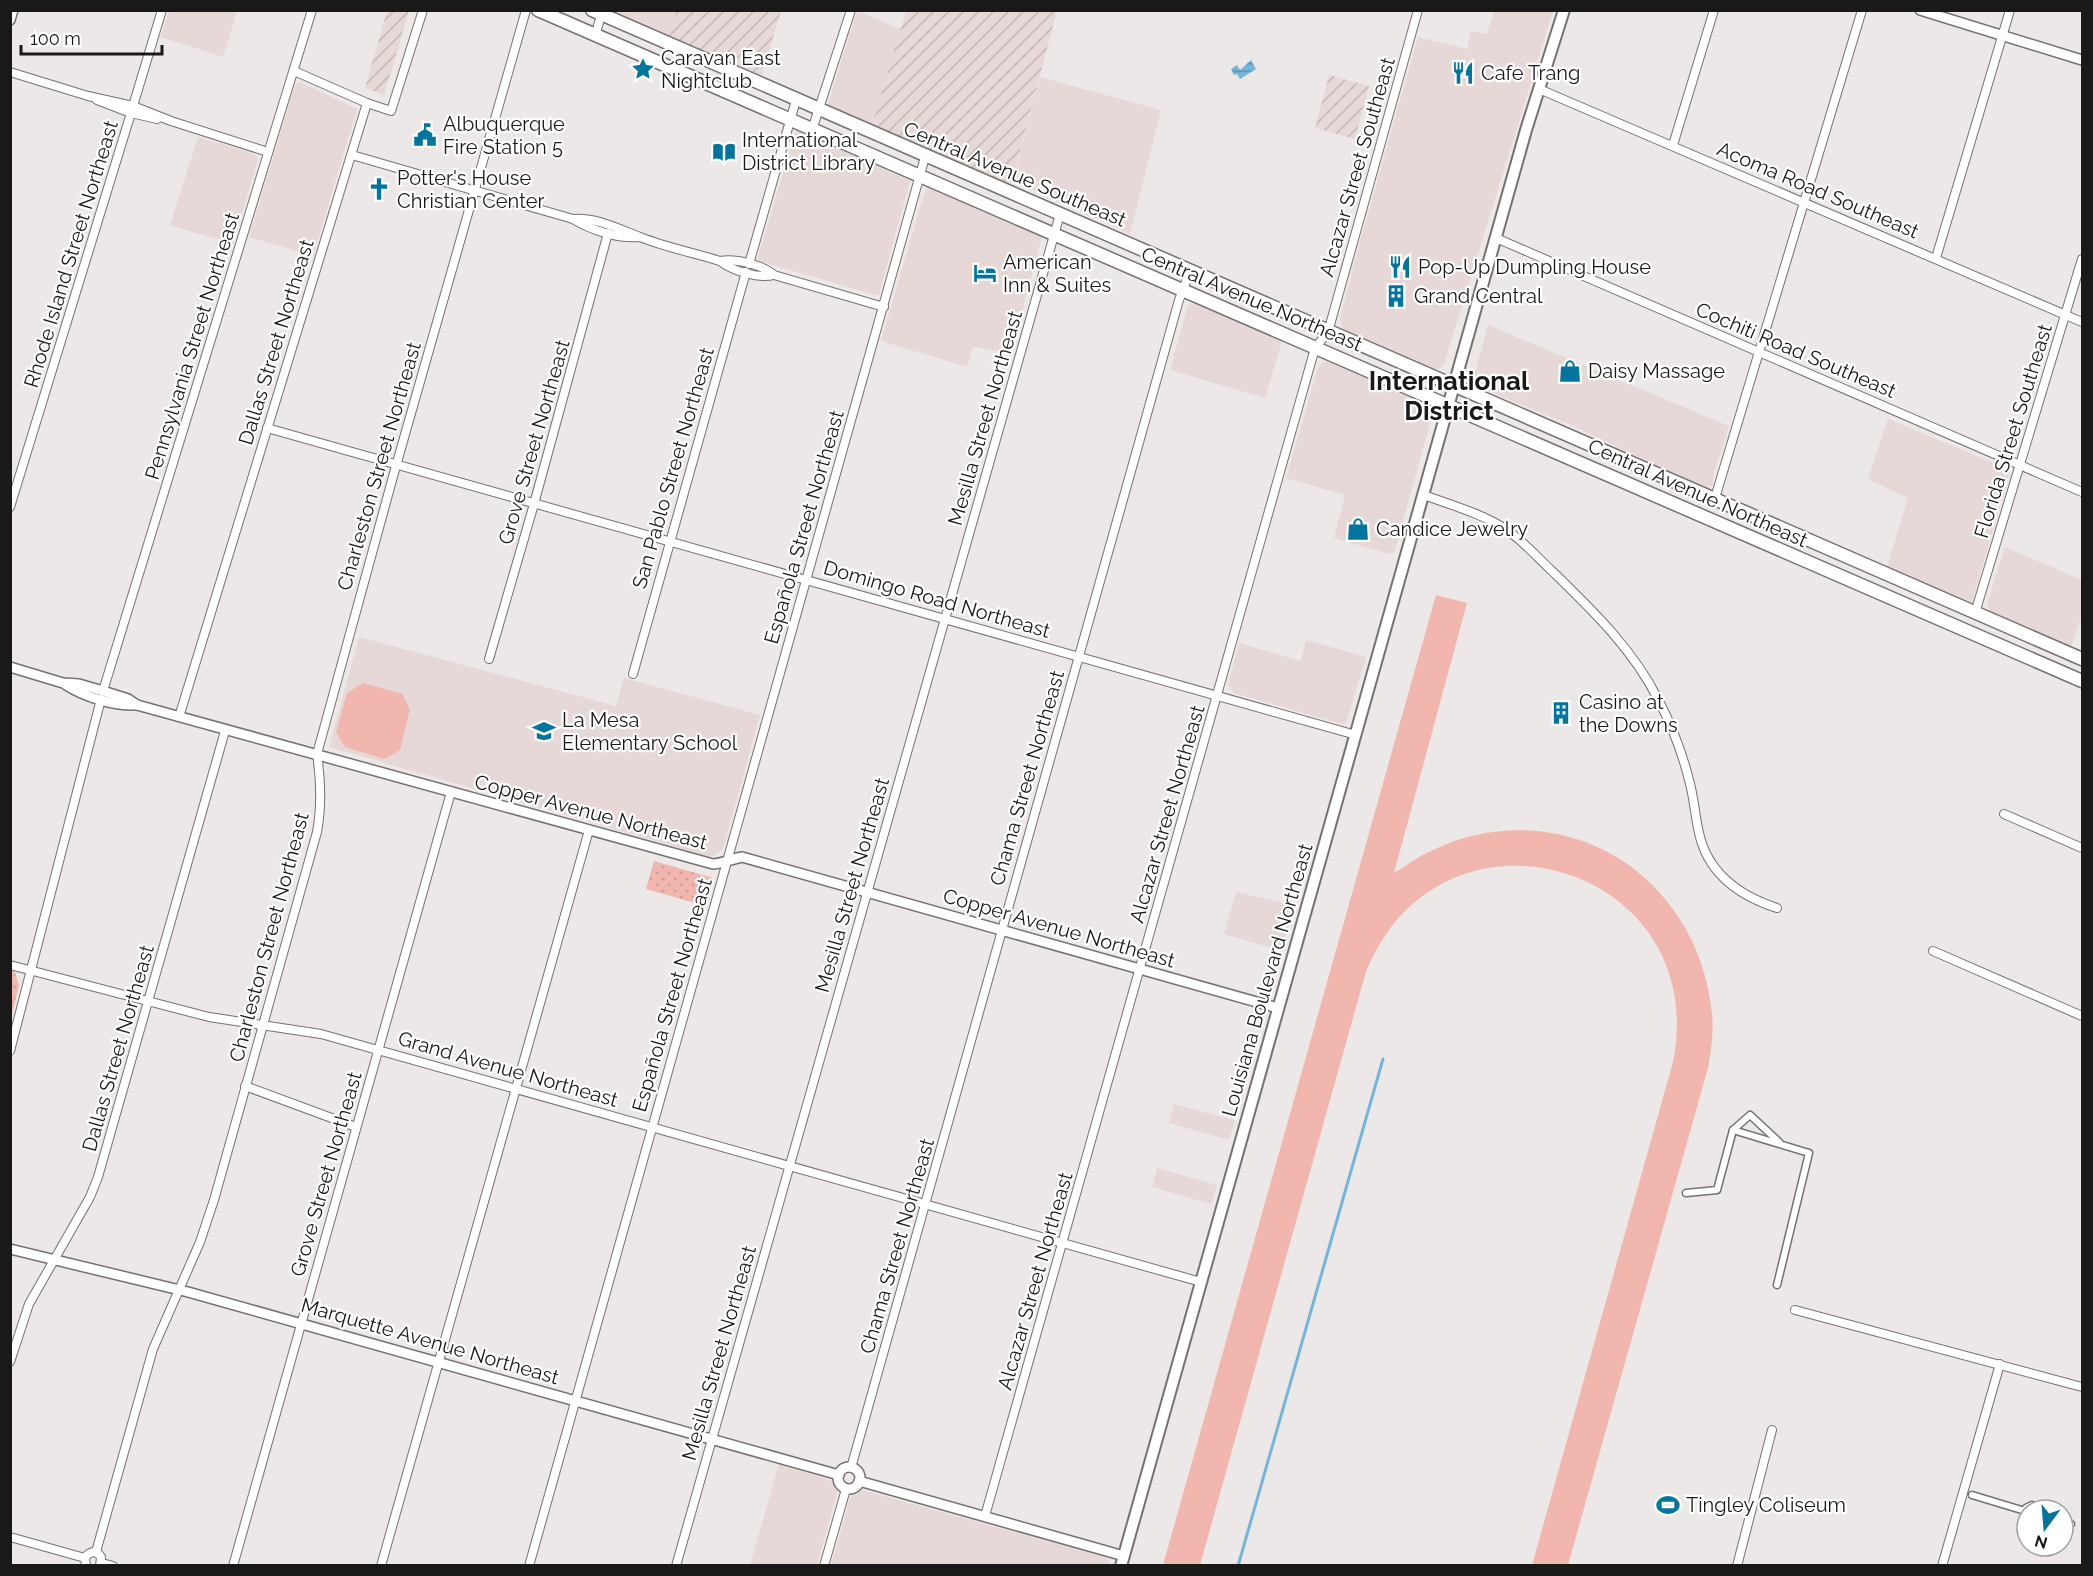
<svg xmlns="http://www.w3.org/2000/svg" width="2093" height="1576" font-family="Raleway,sans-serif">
  <defs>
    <pattern id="industrial-furrows" width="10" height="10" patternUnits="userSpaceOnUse" patternTransform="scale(1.5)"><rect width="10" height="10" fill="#e5d8d6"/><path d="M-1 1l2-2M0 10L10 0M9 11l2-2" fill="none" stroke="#c4b9b7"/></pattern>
    <pattern id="park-dots" width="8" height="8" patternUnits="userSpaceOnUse" patternTransform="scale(1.5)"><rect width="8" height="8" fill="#f1b7af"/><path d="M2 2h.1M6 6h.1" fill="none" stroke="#ce9d96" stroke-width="1.8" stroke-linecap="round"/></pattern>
    <pattern id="water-rules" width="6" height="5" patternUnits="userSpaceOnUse" patternTransform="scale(1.5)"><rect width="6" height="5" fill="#74b6d9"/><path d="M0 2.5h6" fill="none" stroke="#5e93af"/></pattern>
  </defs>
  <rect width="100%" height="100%" fill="#ece8e7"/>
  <g fill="#e5d8d6">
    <path d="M 169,11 L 237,11 L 223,57 L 161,37 Z"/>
    <path d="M 612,11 L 677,11 L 668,36 Z"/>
    <path d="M 857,11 L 901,29 L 872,125 L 830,106 L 828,104 Z"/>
    <path d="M 1494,11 L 1553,11 L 1444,364 L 1440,368 L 1434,369 L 1343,330 L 1340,320 L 1354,263 L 1418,37 L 1467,49 L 1471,31 L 1487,34 Z"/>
    <path d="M 1040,77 L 1161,110 L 1130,234 L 1015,182 L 1014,176 Z"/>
    <path d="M 300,82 L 357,109 L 313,256 L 249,237 L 295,85 Z"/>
    <path d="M 798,131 L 910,181 L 879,294 L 875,295 L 759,261 L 758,257 L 795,133 Z"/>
    <path d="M 198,137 L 255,154 L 258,159 L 233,244 L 170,225 Z"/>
    <path d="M 931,187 L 1042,237 L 1010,355 L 973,346 L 967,367 L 881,341 L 924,194 L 927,188 Z"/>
    <path d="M 1194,303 L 1282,341 L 1265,398 L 1170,370 L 1188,305 Z"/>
    <path d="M 1488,325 L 1729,426 L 1713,476 L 1713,484 L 1708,488 L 1701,486 L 1566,423 L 1476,386 L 1473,380 Z"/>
    <path d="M 1323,362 L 1328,362 L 1431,406 L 1433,412 L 1394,554 L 1386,553 L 1334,538 L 1345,495 L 1286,478 L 1318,368 Z"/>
    <path d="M 1888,419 L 2006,468 L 2010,472 L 1972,602 L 1887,567 L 1908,498 L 1868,479 Z"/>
    <path d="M 2005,547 L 2082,580 L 2082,615 L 2071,647 L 1990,612 L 1987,604 Z"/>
    <path d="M 359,637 L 616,706 L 624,678 L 760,715 L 723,849 L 711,857 L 329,747 Z"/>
    <path d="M 1306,640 L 1366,657 L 1346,723 L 1342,724 L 1234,693 L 1228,685 L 1239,643 L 1301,661 Z"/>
    <path d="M 1236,892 L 1293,905 L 1282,951 L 1224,934 Z"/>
    <path d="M 1174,1104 L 1235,1120 L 1229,1140 L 1169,1123 Z"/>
    <path d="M 1157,1168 L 1217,1185 L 1211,1204 L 1152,1187 Z"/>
    <path d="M 779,1464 L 830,1480 L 837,1487 L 837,1494 L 817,1565 L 750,1565 Z"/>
    <path d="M 858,1489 L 1104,1557 L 1108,1559 L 1109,1565 L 831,1565 L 850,1498 Z"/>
  </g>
  <g fill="url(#industrial-furrows)">
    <path d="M 677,10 L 781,11 L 761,77 L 668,36 Z"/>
    <path d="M 387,11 L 409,11 L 384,95 L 365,88 Z"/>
    <path d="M 906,11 L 1057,11 L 1011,185 L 872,125 Z"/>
    <path d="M 1329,75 L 1369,86 L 1355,139 L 1315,128 Z"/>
  </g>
  <g fill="#f1b7af">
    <path d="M 1436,595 L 1467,603 L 1394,873 C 1403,868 1412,861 1421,856 C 1438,847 1457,839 1476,835 C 1596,809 1701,894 1712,1014 C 1714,1032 1711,1051 1708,1068 L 1568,1565 L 1532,1565 L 1673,1062 C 1713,863 1438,784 1365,975 L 1200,1565 L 1163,1565 Z"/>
    <path d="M 363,683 L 402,694 L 410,709 L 400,750 L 384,759 L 345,747 L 336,732 L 347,693 Z"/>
  </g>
  <g fill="url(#park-dots)">
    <path d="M 654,861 L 713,878 L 705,906 L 646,889 Z"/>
    <path d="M 11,969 L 14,970 L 19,985 L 11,1018 Z"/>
  </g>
  <path fill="url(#water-rules)" d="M 1251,60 L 1256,69 L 1240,79 L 1237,74 L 1234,75 L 1231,69 L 1237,65 L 1240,70 Z"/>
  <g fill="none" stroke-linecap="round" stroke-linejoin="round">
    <path stroke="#74b6d9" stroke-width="3" d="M 1238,1566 L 1383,1059"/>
    <g stroke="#757271" stroke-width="9">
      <g id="pedestrian">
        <path d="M 1733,1130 L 1750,1115 L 1779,1142"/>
        <path d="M 1686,1193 L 1717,1190 L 1733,1130 L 1809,1153 L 1777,1285"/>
        <path d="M 1972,1495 L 2025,1511 L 2027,1519"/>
        <path d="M 2025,1511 L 2026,1508 L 2032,1505 L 2039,1507 L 2041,1510"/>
        <path d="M 2063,1522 L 2071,1524"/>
      </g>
    </g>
    <g stroke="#757271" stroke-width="10">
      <g id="minor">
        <path d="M 595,36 L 602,12"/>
        <path d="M 294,71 L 367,103 L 391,111 L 423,10"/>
        <path d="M 10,72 L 88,96 L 133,106 L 171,121 L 268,152"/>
        <path d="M 1539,89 L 2082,322"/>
        <path d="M 97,100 L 131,113 L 157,119"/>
        <path d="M 133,106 L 162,10"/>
        <path d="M 812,130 L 851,10"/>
        <path d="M 1673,145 L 1714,10"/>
        <path d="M 352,155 L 573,219 C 591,230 618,239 639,237"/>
        <path d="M 573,219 C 596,217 619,229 640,237 C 665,247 694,253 720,261 C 732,271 759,279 774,275"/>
        <path d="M 1496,238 L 2082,492"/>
        <path d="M 1936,258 L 2010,10"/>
        <path d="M 720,261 C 736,258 763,265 774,275 L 884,307"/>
        <path d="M 749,264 L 796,100"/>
        <path d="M 267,428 L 1356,735"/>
        <path d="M 1424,495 C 1451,505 1483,514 1507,530 C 1523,541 1537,557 1551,570 C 1592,610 1632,648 1658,699 C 1671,724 1682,752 1689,780 C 1694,797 1695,816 1699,833 C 1708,874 1740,896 1777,908"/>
        <path d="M 1715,498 L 1862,10"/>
        <path d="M 10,507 L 131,113"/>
        <path d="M 1975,613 L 2082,259"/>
        <path d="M 489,659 L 534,504 L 608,233"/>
        <path d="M 633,674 L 746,272"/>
        <path d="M 103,691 L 312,10"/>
        <path d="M 179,717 L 367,103"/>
        <path d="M 2004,814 L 2082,848"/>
        <path d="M 1933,951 L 2082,1016"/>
        <path d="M 10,965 L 209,1017 L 321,1034 L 1201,1282"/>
        <path d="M 10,1051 L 101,699"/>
        <path d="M 245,1086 L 356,1127"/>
        <path d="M 1795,1310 L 2082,1387"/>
        <path d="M 10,1362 L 29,1304 L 90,1197 L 98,1177 L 225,731"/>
        <path d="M 851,1468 L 1179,300 L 1190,271"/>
        <path d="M 985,1516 L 1315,348 L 1328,332 L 1418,10"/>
        <path d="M 10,1537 L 85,1558"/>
        <path d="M 96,1552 L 153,1349 L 200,1242 L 214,1200 L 317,832 C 322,805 321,781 317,754 L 394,473 L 526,10"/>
        <path d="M 102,1563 L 113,1566"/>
        <path d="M 86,1566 L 85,1558 C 89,1551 97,1550 101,1557 L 100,1566"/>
        <path d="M 233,1566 L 451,792"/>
        <path d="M 381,1566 L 589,830"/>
        <path d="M 529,1566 L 925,157"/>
        <path d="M 676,1566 L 1060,214"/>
        <path d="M 824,1566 L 846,1489"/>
        <path d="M 1737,1566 L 1772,1430"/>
        <path d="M 1942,1566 L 2000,1364"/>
      </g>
    </g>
    <g stroke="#757271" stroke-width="12">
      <g id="tertiary">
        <path d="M 1920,10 L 2082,60"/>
        <path d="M 10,20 L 13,10"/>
        <path d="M 10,667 L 63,683 L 79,684 L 103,691 L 128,699 L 137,705 C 329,759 521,812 713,864 C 725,863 731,859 742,857 L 1278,1008"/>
        <path d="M 66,685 C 85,697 114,706 137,705"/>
        <path d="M 10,1249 L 188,1292 L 839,1475"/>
        <circle cx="849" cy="1478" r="11"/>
        <path d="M 859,1481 L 1124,1556"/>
      </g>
    </g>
    <g stroke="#757271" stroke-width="14">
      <path id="secondary" d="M 1121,1566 L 1526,130 L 1564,10"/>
    </g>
    <g stroke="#757271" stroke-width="15">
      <g id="primary">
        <path d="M 538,10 L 2082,681"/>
        <path d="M 592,10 L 2082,659"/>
      </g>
    </g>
    <use href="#pedestrian" stroke="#fff" stroke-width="6"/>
    <use href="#minor" stroke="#fff" stroke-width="8"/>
    <use href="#tertiary" stroke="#fff" stroke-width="9"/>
    <use href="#secondary" stroke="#fff" stroke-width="10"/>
    <use href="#primary" stroke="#fff" stroke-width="12"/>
  </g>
  <defs>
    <g id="sight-bare" transform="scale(1.8)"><path d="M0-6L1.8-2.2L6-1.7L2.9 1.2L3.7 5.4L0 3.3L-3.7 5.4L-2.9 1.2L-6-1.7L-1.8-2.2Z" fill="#02759f" stroke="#fff" stroke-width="2.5" paint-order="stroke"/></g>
    <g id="restaurant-bare" transform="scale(1.8)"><path d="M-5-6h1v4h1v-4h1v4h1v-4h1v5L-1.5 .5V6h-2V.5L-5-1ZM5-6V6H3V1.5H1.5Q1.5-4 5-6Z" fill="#02759f" stroke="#fff" stroke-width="2.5" paint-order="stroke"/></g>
    <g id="civic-bare" transform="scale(1.8)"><path d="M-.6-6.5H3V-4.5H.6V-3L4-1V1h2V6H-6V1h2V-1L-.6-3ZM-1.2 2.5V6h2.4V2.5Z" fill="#02759f" stroke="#fff" stroke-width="2.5" paint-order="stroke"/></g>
    <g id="library-bare" transform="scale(1.8)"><path d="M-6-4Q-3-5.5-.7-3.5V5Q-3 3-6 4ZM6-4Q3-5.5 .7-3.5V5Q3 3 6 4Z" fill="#02759f" stroke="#fff" stroke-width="2.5" paint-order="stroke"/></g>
    <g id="church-bare" transform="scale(1.8)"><path d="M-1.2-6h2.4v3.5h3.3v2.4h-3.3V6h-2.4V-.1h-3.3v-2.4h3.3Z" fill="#02759f" stroke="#fff" stroke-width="2.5" paint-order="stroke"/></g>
    <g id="hotel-bare" transform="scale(1.8)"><path d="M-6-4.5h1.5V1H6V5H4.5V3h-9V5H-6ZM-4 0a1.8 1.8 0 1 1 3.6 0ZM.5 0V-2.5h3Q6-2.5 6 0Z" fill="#02759f" stroke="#fff" stroke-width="2.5" paint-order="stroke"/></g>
    <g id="building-bare" transform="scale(1.8)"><path d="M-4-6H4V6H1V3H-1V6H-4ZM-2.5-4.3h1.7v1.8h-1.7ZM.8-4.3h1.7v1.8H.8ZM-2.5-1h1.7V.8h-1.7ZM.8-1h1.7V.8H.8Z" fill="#02759f" stroke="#fff" stroke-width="2.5" paint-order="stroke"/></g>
    <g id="shop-bare" transform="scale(1.8)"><path d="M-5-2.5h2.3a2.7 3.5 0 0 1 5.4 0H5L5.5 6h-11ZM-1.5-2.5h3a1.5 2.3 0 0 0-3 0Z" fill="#02759f" stroke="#fff" stroke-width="2.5" paint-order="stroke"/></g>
    <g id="school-bare" transform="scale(1.8)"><path d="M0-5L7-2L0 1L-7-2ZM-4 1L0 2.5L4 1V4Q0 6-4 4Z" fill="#02759f" stroke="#fff" stroke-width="2.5" paint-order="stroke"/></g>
    <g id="stadium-bare" transform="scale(1.8)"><path d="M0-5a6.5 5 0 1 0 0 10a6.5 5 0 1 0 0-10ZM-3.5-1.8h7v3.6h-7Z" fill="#02759f" stroke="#fff" stroke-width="2.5" paint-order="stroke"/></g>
  </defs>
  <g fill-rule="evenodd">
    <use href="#sight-bare" x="643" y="69"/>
    <use href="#restaurant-bare" x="1463" y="73"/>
    <use href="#civic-bare" x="425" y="135"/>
    <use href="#library-bare" x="724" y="152"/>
    <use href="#church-bare" x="379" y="189"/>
    <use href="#restaurant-bare" x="1400" y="267"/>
    <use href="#hotel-bare" x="985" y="273"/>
    <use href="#building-bare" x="1396" y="296"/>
    <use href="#shop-bare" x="1570" y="371"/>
    <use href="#shop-bare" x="1358" y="529"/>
    <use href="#building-bare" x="1561" y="713"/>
    <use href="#school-bare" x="544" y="731"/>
    <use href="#stadium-bare" x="1668" y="1505"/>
  </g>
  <g text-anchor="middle" stroke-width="4.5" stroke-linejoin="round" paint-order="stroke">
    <g font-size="20" fill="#1a1919" stroke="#fff" text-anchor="start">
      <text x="661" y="65">Caravan East<tspan x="661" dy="23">Nightclub</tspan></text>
      <text x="1481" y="80">Cafe Trang</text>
      <text x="443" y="131">Albuquerque<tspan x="443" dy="23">Fire Station 5</tspan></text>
      <text x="742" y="147">International<tspan x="742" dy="23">District Library</tspan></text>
      <text x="397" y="185">Potter's House<tspan x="397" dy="23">Christian Center</tspan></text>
      <text x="1003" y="269">American<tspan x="1003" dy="23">Inn &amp; Suites</tspan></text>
      <text x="1418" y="274">Pop-Up Dumpling House</text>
      <text x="1414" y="303">Grand Central</text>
      <text x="1588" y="378">Daisy Massage</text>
      <text x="1376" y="536">Candice Jewelry</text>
      <text x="1579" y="709">Casino at<tspan x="1579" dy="23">the Downs</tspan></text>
      <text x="562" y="727">La Mesa<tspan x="562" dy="23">Elementary School</tspan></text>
      <text x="1686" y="1512">Tingley Coliseum</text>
    </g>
    <g font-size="20" fill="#1a1919" stroke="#fff">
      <text transform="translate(1357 167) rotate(-74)" y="7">Alcazar Street Southeast</text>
      <text transform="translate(1015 174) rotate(23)" y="7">Central Avenue Southeast</text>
      <text transform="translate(1818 190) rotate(23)" y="7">Acoma Road Southeast</text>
      <text transform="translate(71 254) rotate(-73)" y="7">Rhode Island Street Northeast</text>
      <text transform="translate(1252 299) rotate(23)" y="7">Central Avenue Northeast</text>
      <text transform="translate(276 342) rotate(-73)" y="7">Dallas Street Northeast</text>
      <text transform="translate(192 346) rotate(-73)" y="7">Pennsylvania Street Northeast</text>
      <text transform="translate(1796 350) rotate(23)" y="7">Cochiti Road Southeast</text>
      <text transform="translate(985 418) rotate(-74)" y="7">Mesilla Street Northeast</text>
      <text transform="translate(2013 431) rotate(-73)" y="7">Florida Street Southeast</text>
      <text transform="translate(534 442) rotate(-74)" y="7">Grove Street Northeast</text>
      <text transform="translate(379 466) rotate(-74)" y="7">Charleston Street Northeast</text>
      <text transform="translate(673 468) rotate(-74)" y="7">San Pablo Street Northeast</text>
      <text transform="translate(1698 493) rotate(24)" y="7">Central Avenue Northeast</text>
      <text transform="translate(804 527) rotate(-74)" y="7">Española Street Northeast</text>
      <text transform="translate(937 599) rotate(16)" y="7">Domingo Road Northeast</text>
      <text transform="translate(1027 778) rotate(-74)" y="7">Chama Street Northeast</text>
      <text transform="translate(591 812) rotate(15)" y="7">Copper Avenue Northeast</text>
      <text transform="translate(1167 814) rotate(-74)" y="7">Alcazar Street Northeast</text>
      <text transform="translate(852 885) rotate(-74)" y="7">Mesilla Street Northeast</text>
      <text transform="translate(1059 928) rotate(16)" y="7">Copper Avenue Northeast</text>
      <text transform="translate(269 937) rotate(-75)" y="7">Charleston Street Northeast</text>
      <text transform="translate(1267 980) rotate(-74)" y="7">Louisiana Boulevard Northeast</text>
      <text transform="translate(672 995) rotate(-74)" y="7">Española Street Northeast</text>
      <text transform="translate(118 1048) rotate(-74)" y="7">Dallas Street Northeast</text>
      <text transform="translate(508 1069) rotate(16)" y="7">Grand Avenue Northeast</text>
      <text transform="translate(326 1174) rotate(-74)" y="7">Grove Street Northeast</text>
      <text transform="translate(897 1246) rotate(-74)" y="7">Chama Street Northeast</text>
      <text transform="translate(1035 1281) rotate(-74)" y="7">Alcazar Street Northeast</text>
      <text transform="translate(430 1341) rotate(16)" y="7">Marquette Avenue Northeast</text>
      <text transform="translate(719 1353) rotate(-74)" y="7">Mesilla Street Northeast</text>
    </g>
    <g font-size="26" font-weight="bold" fill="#1a1919" stroke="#fff">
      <text x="1449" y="390">International<tspan x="1449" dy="30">District</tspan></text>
    </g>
  </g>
  <rect width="2093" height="1576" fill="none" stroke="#1a1919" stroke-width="24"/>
  <g transform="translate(2045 1528) rotate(196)"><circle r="28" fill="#ffffff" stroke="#a3a3a3" stroke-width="1.5"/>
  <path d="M0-4.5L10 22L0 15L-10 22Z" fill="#02759f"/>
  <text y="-9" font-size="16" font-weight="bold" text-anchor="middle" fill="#1a1919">N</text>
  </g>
  <path d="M21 45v9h141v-9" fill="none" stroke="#1a1919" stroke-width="3"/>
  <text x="30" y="45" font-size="18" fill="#1a1919" stroke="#ffffff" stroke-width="4.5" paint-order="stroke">100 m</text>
</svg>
